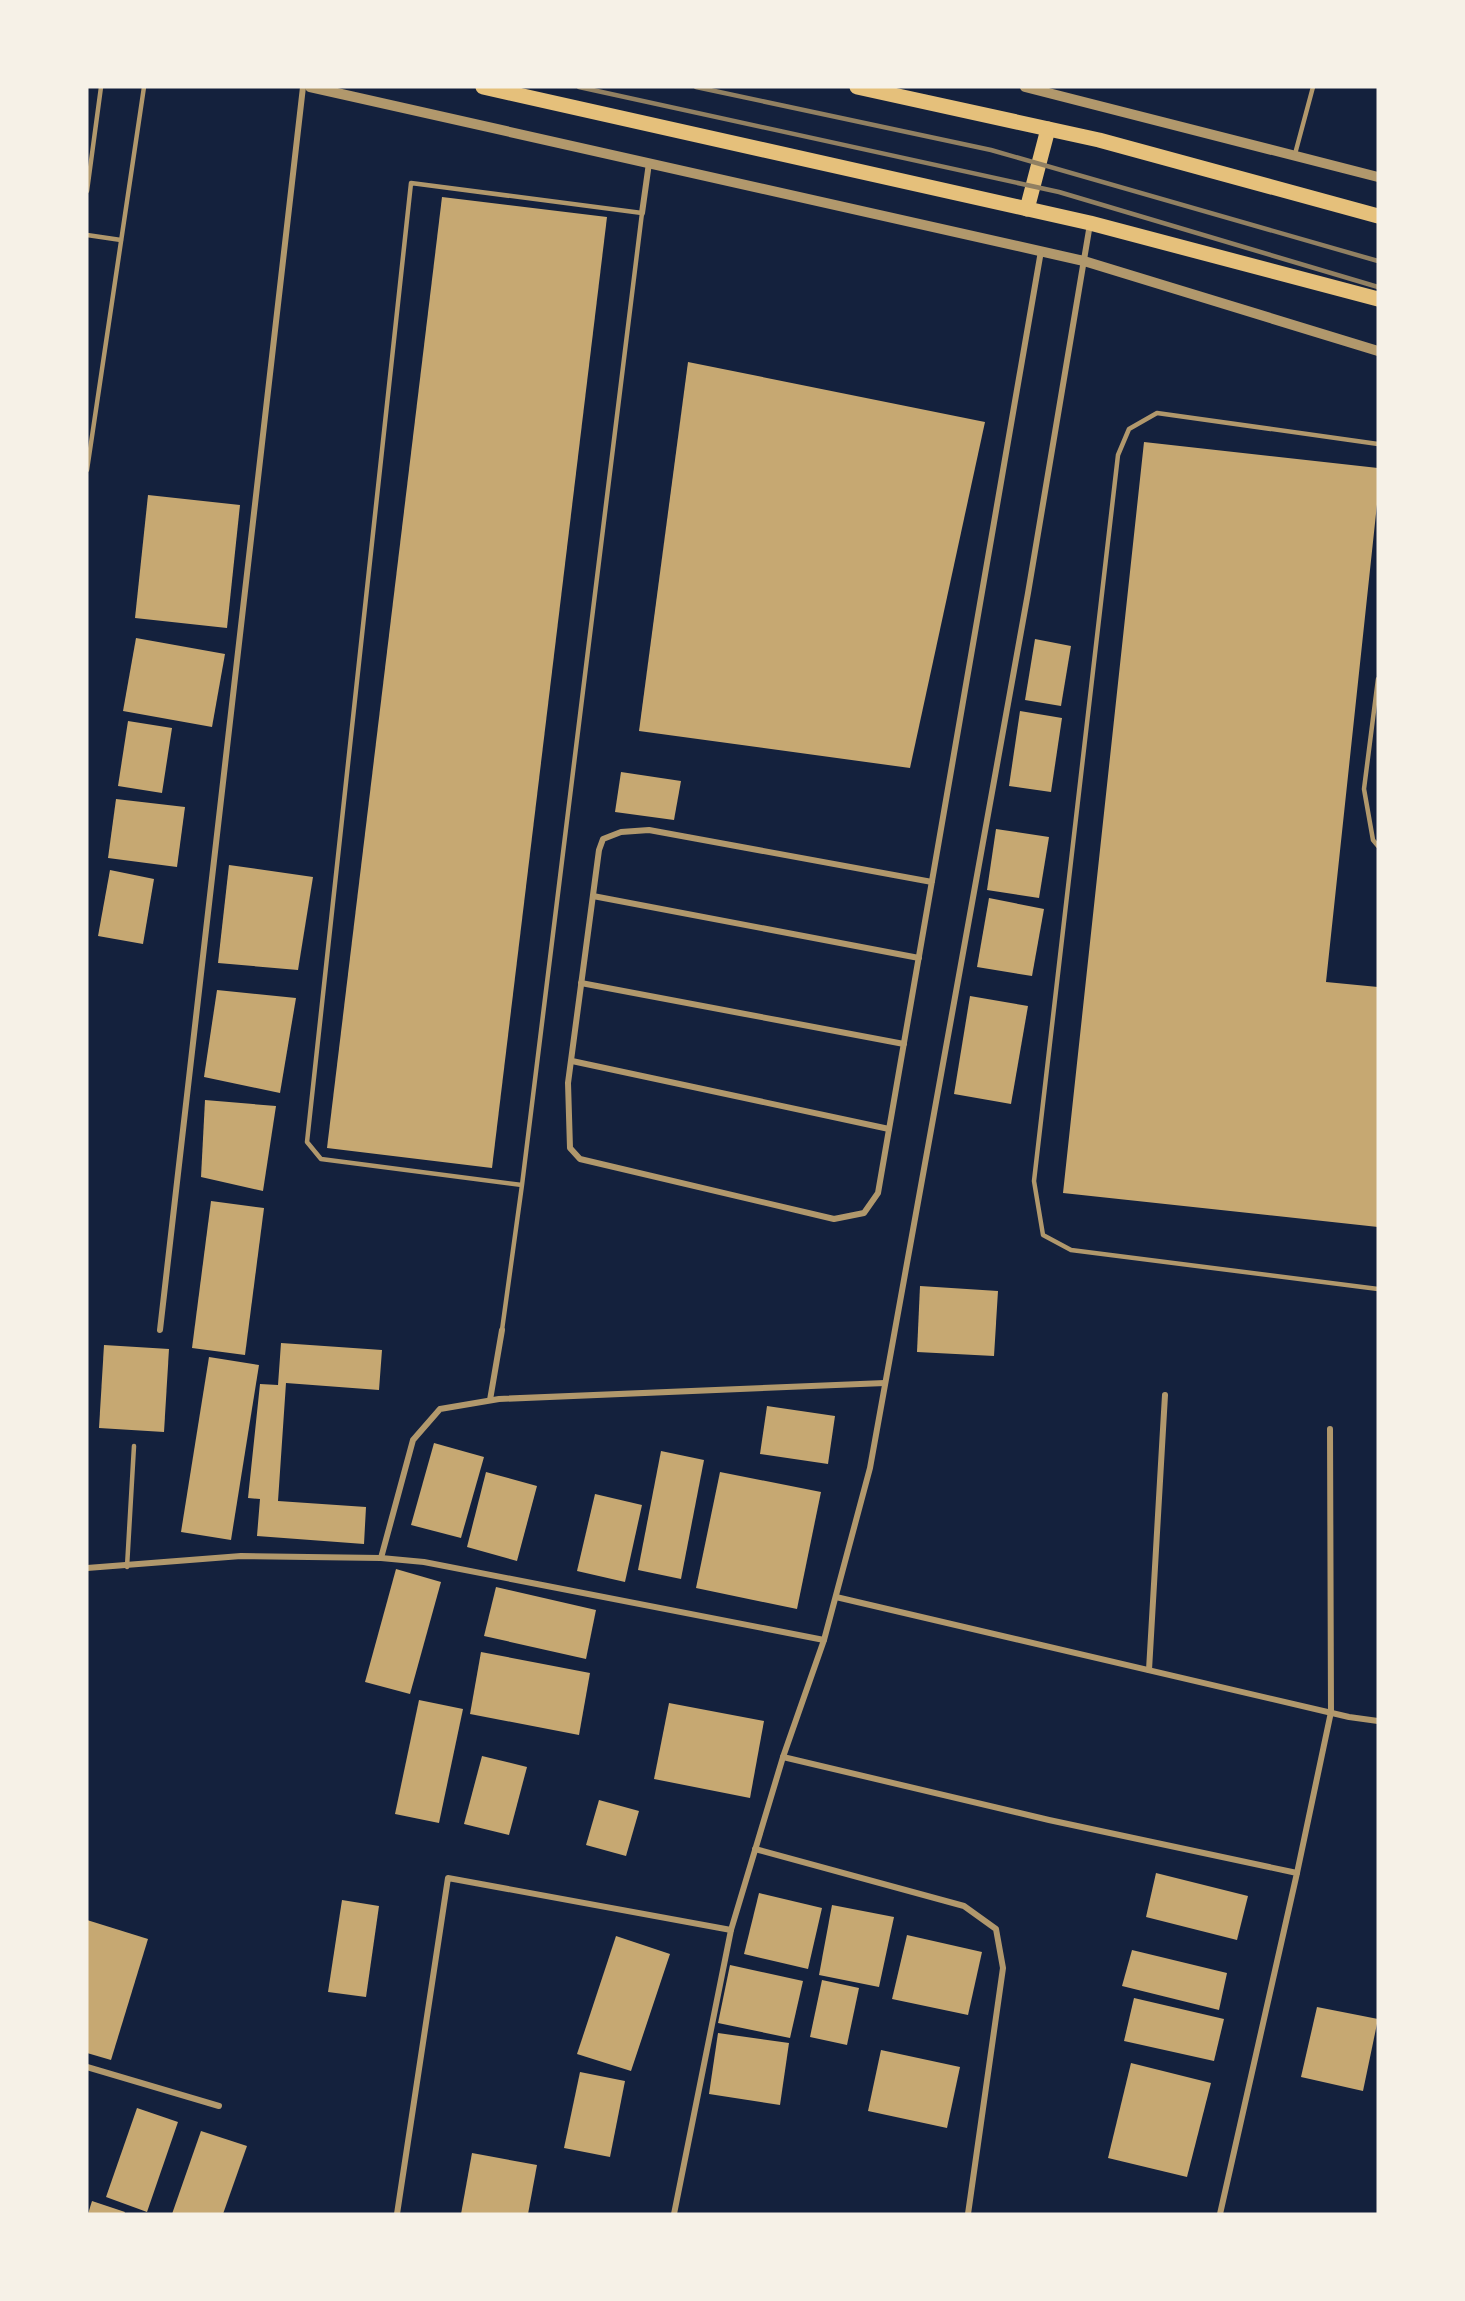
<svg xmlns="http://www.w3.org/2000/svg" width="1465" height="2301" font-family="'DM Sans',sans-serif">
  <rect width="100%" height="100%" fill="#14213d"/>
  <g fill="#c6a872">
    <path d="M 442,197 L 607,217 L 492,1168 L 327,1148 Z"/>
    <path d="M 688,362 L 985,422 L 910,768 L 639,731 Z"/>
    <path d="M 1144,442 L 1378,468 L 1378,495 L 1326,982 L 1378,987 L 1378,1227 L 1063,1193 Z"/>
    <path d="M 148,495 L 240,505 L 227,628 L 135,618 Z"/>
    <path d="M 136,638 L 225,654 L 212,727 L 123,711 Z"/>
    <path d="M 1035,639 L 1071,646 L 1061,706 L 1025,700 Z"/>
    <path d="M 1020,711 L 1062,718 L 1051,792 L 1009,786 Z"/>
    <path d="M 128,721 L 172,728 L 162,793 L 118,786 Z"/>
    <path d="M 621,772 L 681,781 L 674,820 L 615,812 Z"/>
    <path d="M 116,799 L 185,807 L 177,867 L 108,858 Z"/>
    <path d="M 996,829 L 1049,837 L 1039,898 L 987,890 Z"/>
    <path d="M 229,865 L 313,877 L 298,970 L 218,963 Z"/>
    <path d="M 110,870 L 154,879 L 143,944 L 98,936 Z"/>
    <path d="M 989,898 L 1044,909 L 1032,976 L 977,967 Z"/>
    <path d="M 217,990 L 296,998 L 280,1093 L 204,1077 Z"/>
    <path d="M 970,996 L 1028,1006 L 1011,1104 L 954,1094 Z"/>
    <path d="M 205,1100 L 276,1106 L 263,1191 L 201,1177 Z"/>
    <path d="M 211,1201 L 264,1208 L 245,1355 L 192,1348 Z"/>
    <path d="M 920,1286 L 998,1291 L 994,1356 L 917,1352 Z"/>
    <path d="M 281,1343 L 382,1350 L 379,1390 L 286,1383 L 278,1501 L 366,1507 L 364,1544 L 257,1536 L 260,1499 L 248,1498 L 260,1384 L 278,1385 Z"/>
    <path d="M 104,1345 L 169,1349 L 164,1432 L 99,1428 Z"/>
    <path d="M 209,1357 L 259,1365 L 231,1540 L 181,1532 Z"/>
    <path d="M 767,1406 L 835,1416 L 828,1464 L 760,1454 Z"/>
    <path d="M 434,1443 L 484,1457 L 461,1538 L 411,1525 Z"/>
    <path d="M 661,1451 L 704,1460 L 681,1579 L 638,1570 Z"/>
    <path d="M 486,1472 L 537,1486 L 517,1561 L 467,1547 Z"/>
    <path d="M 720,1472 L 821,1492 L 797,1609 L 696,1588 Z"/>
    <path d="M 595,1494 L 642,1505 L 625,1582 L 577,1571 Z"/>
    <path d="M 396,1569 L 441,1582 L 410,1694 L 365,1682 Z"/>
    <path d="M 496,1587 L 596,1610 L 586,1659 L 484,1636 Z"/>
    <path d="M 481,1652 L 590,1673 L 579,1735 L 470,1714 Z"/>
    <path d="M 419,1700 L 463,1709 L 439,1823 L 395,1814 Z"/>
    <path d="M 669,1703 L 764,1721 L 750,1798 L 654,1779 Z"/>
    <path d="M 482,1756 L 527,1767 L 509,1835 L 464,1824 Z"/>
    <path d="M 599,1800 L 639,1811 L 626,1856 L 586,1845 Z"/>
    <path d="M 1156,1873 L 1248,1896 L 1237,1940 L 1146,1917 Z"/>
    <path d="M 759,1893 L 822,1908 L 808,1969 L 744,1954 Z"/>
    <path d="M 342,1900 L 379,1906 L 366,1997 L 328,1992 Z"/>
    <path d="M 832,1905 L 894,1917 L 879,1987 L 819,1975 Z"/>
    <path d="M 87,1920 L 148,1939 L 111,2060 L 87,2053 Z"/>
    <path d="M 907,1935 L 982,1952 L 968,2015 L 892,1999 Z"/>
    <path d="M 616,1936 L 670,1954 L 631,2071 L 577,2054 Z"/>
    <path d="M 1132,1950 L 1227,1973 L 1219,2010 L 1122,1986 Z"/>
    <path d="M 730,1965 L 803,1981 L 790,2038 L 718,2023 Z"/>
    <path d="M 822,1980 L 859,1988 L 847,2045 L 810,2037 Z"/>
    <path d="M 1134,1998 L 1224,2019 L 1214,2061 L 1124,2041 Z"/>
    <path d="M 1317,2007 L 1378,2019 L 1363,2091 L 1301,2077 Z"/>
    <path d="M 718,2033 L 789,2043 L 780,2105 L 709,2094 Z"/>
    <path d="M 881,2050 L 960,2067 L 947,2128 L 868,2111 Z"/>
    <path d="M 1131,2063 L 1211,2083 L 1187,2177 L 1108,2158 Z"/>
    <path d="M 580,2072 L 625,2081 L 610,2157 L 564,2148 Z"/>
    <path d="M 137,2108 L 178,2122 L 147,2212 L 106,2197 Z"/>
    <path d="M 201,2131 L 247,2146 L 223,2214 L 172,2214 Z"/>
    <path d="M 472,2153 L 537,2165 L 528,2214 L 461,2214 Z"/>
    <path d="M 92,2201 L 125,2212 L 124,2214 L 88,2214 Z"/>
  </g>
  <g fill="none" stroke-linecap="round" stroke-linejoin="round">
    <g stroke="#b1986c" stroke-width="4.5">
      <path d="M 1295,154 L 1313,87"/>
      <path d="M 87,191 L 101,87"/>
      <path d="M 87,235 L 121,240"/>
      <path d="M 1378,444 L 1157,413 L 1129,429 L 1118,455 L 1034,1181 L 1043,1235 L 1071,1250 L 1378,1289"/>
      <path d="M 87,470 L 144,87"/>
      <path d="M 1378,679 L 1364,789 L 1373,840 L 1378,846"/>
      <path d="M 502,1330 L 522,1185 L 642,213 L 411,183 L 307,1142 L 321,1159 L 522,1185"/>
      <path d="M 127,1567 L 134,1446"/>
    </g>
    <g stroke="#b1986c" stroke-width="6">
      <path d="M 642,213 L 649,163"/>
      <path d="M 932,882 L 649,830 L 621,832 L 603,839 L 599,850 L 568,1083 L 570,1148 L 580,1159 L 834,1219 L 864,1213 L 878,1193 L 1041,251"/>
      <path d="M 593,896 L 919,958"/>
      <path d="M 581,983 L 904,1044"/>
      <path d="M 572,1061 L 889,1129"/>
      <path d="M 160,1330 L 303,87"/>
      <path d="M 490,1400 L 502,1330"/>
      <path d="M 381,1558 L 413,1440 L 440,1409 L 499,1399 L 885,1383"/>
      <path d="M 87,1568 L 241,1556 L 381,1558 L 424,1562 L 824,1640"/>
      <path d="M 836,1597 L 1349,1717 L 1378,1721"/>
      <path d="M 1149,1670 L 1165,1395"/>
      <path d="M 783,1757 L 1049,1820 L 1297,1873 L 1220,2214"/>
      <path d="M 755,1849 L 964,1906 L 996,1929 L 1003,1968 L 968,2214"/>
      <path d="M 1297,1873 L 1331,1712 L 1330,1429"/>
      <path d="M 87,2067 L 219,2106"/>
      <path d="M 397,2214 L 448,1878 L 731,1930"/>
      <path d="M 674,2214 L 731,1930 L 783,1757 L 824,1640 L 870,1468 L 1028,593 L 1090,224"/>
    </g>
    <g stroke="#b1986c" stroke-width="10">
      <path d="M 310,87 L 1084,261 L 1378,351"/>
      <path d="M 1025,87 L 1378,177"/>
    </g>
    <g stroke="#e5c07b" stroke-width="15">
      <path d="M 483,87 L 1090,223 L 1378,299"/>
      <path d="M 857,87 L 1099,140 L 1378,216"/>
      <path d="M 1027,209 L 1048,129"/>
    </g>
    <g stroke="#918062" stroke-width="4.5">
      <path d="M 579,87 L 1059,192 L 1378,287"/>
      <path d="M 696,87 L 991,150 L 1378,261"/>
    </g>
  </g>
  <rect width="1465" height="2301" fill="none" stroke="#f6f1e7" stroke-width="177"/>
</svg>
